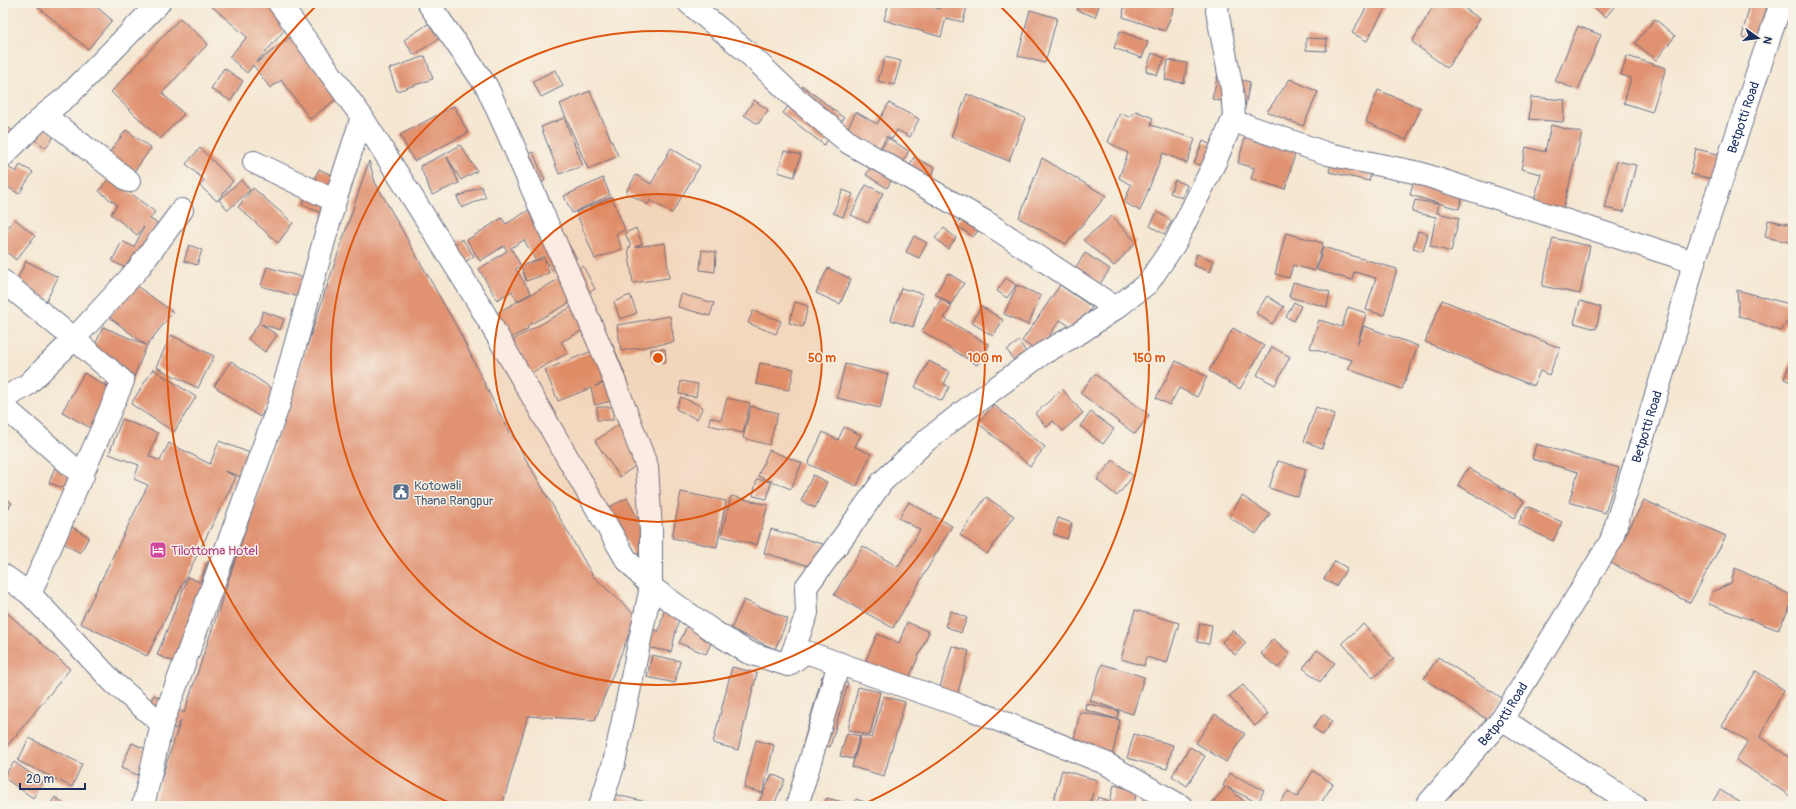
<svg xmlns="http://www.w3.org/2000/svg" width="1796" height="809" font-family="Pangolin,sans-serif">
  <rect width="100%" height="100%" fill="#f7f3e8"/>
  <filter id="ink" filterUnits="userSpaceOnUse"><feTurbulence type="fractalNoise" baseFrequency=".025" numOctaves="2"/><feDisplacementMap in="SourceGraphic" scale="8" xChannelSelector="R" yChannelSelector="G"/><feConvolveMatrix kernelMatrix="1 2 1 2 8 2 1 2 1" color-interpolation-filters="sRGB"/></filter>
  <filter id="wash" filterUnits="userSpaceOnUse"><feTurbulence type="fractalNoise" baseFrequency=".012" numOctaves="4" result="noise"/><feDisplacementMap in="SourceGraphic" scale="16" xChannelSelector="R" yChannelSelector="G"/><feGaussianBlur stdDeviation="0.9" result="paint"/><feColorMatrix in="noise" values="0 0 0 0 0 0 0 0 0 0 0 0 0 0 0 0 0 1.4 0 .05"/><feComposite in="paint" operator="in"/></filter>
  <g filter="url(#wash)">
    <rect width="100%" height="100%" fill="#f5e7d2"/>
    <g id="blocks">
      <g fill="#e09271" fill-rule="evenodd">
        <path d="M 41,3 L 92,3 L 112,20 L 88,49 L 38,7 Z"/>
        <path d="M 208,3 L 279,3 L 295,18 L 256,63 L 301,29 L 346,92 L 310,119 L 281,80 L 270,88 L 253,65 L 247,73 L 229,57 L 247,37 Z"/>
        <path d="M 889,3 L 918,3 L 939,9 L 941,3 L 968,3 L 963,22 L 946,18 L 941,37 L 884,20 Z"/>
        <path d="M 1080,3 L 1100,3 L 1095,17 L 1077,10 Z"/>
        <path d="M 1114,3 L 1176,3 L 1165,31 L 1123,17 L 1124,7 Z"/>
        <path d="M 1369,3 L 1388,3 L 1367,41 L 1352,33 Z"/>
        <path d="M 1435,3 L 1457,3 L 1480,19 L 1447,68 L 1412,42 Z"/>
        <path d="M 1588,3 L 1617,3 L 1606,17 Z"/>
        <path d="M 1750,3 L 1767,6 L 1759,41 L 1742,37 Z"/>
        <path d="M 1030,10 L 1057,18 L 1045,63 L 1018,56 Z"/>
        <path d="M 180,18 L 208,44 L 162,93 L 184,114 L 160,139 L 111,92 Z"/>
        <path d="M 1655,19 L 1675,36 L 1656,60 L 1635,43 Z"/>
        <path d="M 431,22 L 441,37 L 414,55 L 404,40 Z"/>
        <path d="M 1578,26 L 1601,35 L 1578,90 L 1555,81 Z"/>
        <path d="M 1120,31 L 1148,42 L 1142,58 L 1114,48 Z"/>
        <path d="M 1306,38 L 1327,39 L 1326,51 L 1306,50 Z"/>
        <path d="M 1152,53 L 1165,58 L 1157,75 L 1146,71 Z"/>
        <path d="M 425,56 L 433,79 L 397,91 L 389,69 Z"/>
        <path d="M 1627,56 L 1666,68 L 1652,112 L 1624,103 L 1631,78 L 1621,75 Z"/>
        <path d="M 885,57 L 901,61 L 894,85 L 878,81 Z"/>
        <path d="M 1168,60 L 1187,63 L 1184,83 L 1165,80 Z"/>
        <path d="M 224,68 L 243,81 L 231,101 L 211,89 Z"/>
        <path d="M 555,70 L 563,86 L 541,97 L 533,81 Z"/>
        <path d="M 1218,74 L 1250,82 L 1245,107 L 1212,99 Z"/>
        <path d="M 1290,79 L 1318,92 L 1303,126 L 1267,112 Z"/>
        <path d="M 803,86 L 844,118 L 824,145 L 783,113 Z"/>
        <path d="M 1378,90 L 1421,108 L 1406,140 L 1366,122 Z"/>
        <path d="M 590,91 L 618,156 L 588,169 L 560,104 Z"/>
        <path d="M 967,94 L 1025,118 L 1009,161 L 951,137 Z"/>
        <path d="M 1531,97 L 1565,100 L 1563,122 L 1529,119 Z"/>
        <path d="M 754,100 L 768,110 L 758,124 L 744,115 Z"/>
        <path d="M 889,103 L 919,119 L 910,137 L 897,130 L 892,139 L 887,136 L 877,154 L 844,135 L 856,112 L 877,124 Z"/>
        <path d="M 454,106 L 468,133 L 414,161 L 400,135 Z"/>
        <path d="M 1136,111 L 1153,118 L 1151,125 L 1195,139 L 1187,163 L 1163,153 L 1140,211 L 1124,202 L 1131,185 L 1119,178 L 1128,153 L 1108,142 L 1120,113 L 1129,117 Z"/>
        <path d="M 564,118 L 583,166 L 559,174 L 541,127 Z"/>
        <path d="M 1250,119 L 1301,133 L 1285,189 L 1251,179 L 1254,168 L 1238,163 Z"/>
        <path d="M 3,124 L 19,135 L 3,158 Z"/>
        <path d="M 40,124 L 55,135 L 46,148 L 31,137 Z"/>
        <path d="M 1551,125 L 1582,133 L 1562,213 L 1533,205 L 1541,174 L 1521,169 L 1526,147 L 1545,152 Z"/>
        <path d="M 126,130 L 151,148 L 129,179 L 103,161 Z"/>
        <path d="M 888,138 L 909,151 L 887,188 L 866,175 Z"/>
        <path d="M 1203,141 L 1225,151 L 1216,172 L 1194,163 Z"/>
        <path d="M 460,145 L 477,171 L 461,180 L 447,157 L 459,183 L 432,195 L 420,166 L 445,154 Z"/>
        <path d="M 200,148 L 233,181 L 217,201 L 200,186 L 204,180 L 186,164 Z"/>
        <path d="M 671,148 L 700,166 L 672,213 L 650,200 L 648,205 L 626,192 L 636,175 L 651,184 Z"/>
        <path d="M 1696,149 L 1723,155 L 1718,180 L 1690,174 Z"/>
        <path d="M 784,151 L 801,155 L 794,177 L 778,172 Z"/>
        <path d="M 533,152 L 545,181 L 528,188 L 517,159 Z"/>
        <path d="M 1333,154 L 1373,163 L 1369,181 L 1329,172 Z"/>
        <path d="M 914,157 L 935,168 L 924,192 L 902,181 Z"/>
        <path d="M 1042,158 L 1106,196 L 1066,244 L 1019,218 Z"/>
        <path d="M 369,161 L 375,182 L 459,331 L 496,407 L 593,576 L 636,616 L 595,720 L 528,716 L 502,806 L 152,806 L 181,720 L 176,729 L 144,712 L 154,695 L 184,713 Z"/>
        <path d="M 1617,161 L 1636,165 L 1624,212 L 1605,208 Z"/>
        <path d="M 1418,163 L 1468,178 L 1459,209 L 1410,195 Z"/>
        <path d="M 3,164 L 16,172 L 20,165 L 33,172 L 19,194 L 3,184 Z"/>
        <path d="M 319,169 L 346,182 L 329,217 L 302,204 Z"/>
        <path d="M 110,177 L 155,212 L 150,219 L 161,225 L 136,273 L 112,261 L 122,241 L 134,247 L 144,227 L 137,235 L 111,214 L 117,205 L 99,191 Z"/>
        <path d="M 603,178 L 610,195 L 572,213 L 564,196 Z"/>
        <path d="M 241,180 L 250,190 L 228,210 L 219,200 Z"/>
        <path d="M 1175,180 L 1187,185 L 1182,198 L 1170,193 Z"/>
        <path d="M 866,185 L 883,193 L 868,223 L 851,215 Z"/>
        <path d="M 481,186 L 486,197 L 462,208 L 457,197 Z"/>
        <path d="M 253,188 L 293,223 L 278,243 L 238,207 Z"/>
        <path d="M 843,190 L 853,194 L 843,217 L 833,213 Z"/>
        <path d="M 612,197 L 625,230 L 616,234 L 622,249 L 595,259 L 576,212 Z"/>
        <path d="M 1415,200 L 1439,204 L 1437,213 L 1459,218 L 1451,252 L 1430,246 L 1436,217 L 1412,212 Z"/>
        <path d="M 542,202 L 577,258 L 554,273 L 545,259 L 549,273 L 526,281 L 521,266 L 516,269 L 531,293 L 517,301 L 512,291 L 497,300 L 479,269 L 507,251 L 504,246 L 480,261 L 467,240 L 502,218 L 506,224 ZM 524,240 L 536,261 L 543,256 L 544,258 L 521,266 L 511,248 Z"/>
        <path d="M 1157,212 L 1172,221 L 1164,234 L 1150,226 Z"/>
        <path d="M 964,214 L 981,227 L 973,237 L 956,225 Z"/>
        <path d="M 1112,216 L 1136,242 L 1114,266 L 1083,240 Z"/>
        <path d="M 15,219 L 35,236 L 16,260 L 3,249 L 3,234 Z"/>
        <path d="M 1768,220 L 1793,225 L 1793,243 L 1765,237 Z"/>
        <path d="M 636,228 L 642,244 L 635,247 L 665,243 L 669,278 L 633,283 L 628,248 L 631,247 L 625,233 Z"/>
        <path d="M 944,228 L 956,238 L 948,249 L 935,238 Z"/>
        <path d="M 1418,231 L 1428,234 L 1423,251 L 1413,248 Z"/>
        <path d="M 1286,233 L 1323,243 L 1315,271 L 1293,265 L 1289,278 L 1275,274 Z"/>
        <path d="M 914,236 L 927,243 L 919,258 L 906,252 Z"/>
        <path d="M 1553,238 L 1590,246 L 1580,294 L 1542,286 Z"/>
        <path d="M 462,239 L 474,256 L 457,267 L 445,251 Z"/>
        <path d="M 189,245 L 202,250 L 197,265 L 184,261 Z"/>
        <path d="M 1323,247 L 1397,269 L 1384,315 L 1366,310 L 1376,278 L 1354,272 L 1352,280 L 1317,270 Z"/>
        <path d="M 702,250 L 716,252 L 715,272 L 700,270 Z"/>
        <path d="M 1085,253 L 1110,269 L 1100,284 L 1075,268 Z"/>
        <path d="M 1197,254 L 1214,261 L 1210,272 L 1193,265 Z"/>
        <path d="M 26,261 L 58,277 L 41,312 L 9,297 Z"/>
        <path d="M 583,266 L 595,289 L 527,326 L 528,329 L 507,340 L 493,315 Z"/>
        <path d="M 267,267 L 312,280 L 306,299 L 261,286 Z"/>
        <path d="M 828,268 L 851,279 L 840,304 L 816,293 Z"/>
        <path d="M 948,273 L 964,283 L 951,304 L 935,294 Z"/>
        <path d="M 1006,278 L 1016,285 L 1007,298 L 997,291 Z"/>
        <path d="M 1293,282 L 1330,292 L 1327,307 L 1289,297 Z"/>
        <path d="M 134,284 L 173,312 L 147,345 L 127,394 L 104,385 L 114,361 L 92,352 L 103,327 L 146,345 L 109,317 Z"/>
        <path d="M 1017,285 L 1041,296 L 1028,325 L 1004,314 Z"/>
        <path d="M 1060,285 L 1092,307 L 1076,330 L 1060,320 L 1038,352 L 1022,341 Z"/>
        <path d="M 901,288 L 923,294 L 913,327 L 891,320 Z"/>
        <path d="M 1737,290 L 1793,305 L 1793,313 L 1781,331 L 1739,316 Z"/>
        <path d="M 681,294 L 714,303 L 710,316 L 678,307 Z"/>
        <path d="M 630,295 L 637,313 L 620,319 L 614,302 Z"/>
        <path d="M 1267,296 L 1284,307 L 1272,324 L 1256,313 Z"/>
        <path d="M 589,297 L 602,320 L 561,342 L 568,353 L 531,373 L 513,340 Z"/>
        <path d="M 941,299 L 952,306 L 944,318 L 989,345 L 977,365 L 922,331 Z"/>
        <path d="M 1442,300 L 1560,348 L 1549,375 L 1540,371 L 1534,386 L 1425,342 Z"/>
        <path d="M 1580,301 L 1601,307 L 1596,329 L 1574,323 Z"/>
        <path d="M 795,302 L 808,306 L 803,327 L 789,323 Z"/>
        <path d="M 1294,302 L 1301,306 L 1294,321 L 1286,317 Z"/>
        <path d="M 981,306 L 1003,320 L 993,336 L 972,323 Z"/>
        <path d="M 1348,307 L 1366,313 L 1357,345 L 1364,326 L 1418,346 L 1402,389 L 1348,369 L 1352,360 L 1310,348 L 1319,320 L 1342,327 Z"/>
        <path d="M 263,311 L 284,319 L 280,330 L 261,324 L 277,335 L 265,352 L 248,339 L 259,323 Z"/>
        <path d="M 753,311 L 781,321 L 776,334 L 748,323 Z"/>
        <path d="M 670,316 L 674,342 L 621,351 L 617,325 Z"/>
        <path d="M 1233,328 L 1264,346 L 1240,389 L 1209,371 Z"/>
        <path d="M 171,335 L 214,356 L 198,388 L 156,367 Z"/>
        <path d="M 1019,341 L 1026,352 L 1014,360 L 1007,350 Z"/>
        <path d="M 612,343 L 625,374 L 595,386 L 626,378 L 631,396 L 595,405 L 591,388 L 558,401 L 545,370 Z"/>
        <path d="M 1272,347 L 1290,357 L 1275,385 L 1257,375 Z"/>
        <path d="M 651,349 L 665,349 L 666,362 L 652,362 Z"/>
        <path d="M 1791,360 L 1793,361 L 1793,383 L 1784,379 Z"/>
        <path d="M 231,361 L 277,392 L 260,417 L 214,386 Z"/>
        <path d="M 929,361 L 950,372 L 944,384 L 949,387 L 942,401 L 915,387 Z"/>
        <path d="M 1176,361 L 1207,377 L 1197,397 L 1179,388 L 1170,405 L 1156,398 Z"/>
        <path d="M 760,363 L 794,369 L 789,390 L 756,384 Z"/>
        <path d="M 845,364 L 888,374 L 880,408 L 837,398 Z"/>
        <path d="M 153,369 L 196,397 L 174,432 L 131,404 Z"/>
        <path d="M 84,373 L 118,393 L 96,431 L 62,412 Z"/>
        <path d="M 1095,374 L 1149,415 L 1135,434 L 1080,393 Z"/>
        <path d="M 681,381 L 698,384 L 696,397 L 679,394 Z"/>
        <path d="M 1062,389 L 1083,413 L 1063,431 L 1053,421 L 1047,427 L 1035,414 Z"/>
        <path d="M 681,397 L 703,407 L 697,419 L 676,409 Z"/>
        <path d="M 727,398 L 750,403 L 743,433 L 709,425 L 710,417 L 721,420 Z"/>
        <path d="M 994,405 L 1045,447 L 1030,466 L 978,423 Z"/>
        <path d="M 751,406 L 778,413 L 769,445 L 743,438 Z"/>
        <rect x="597" y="407" width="16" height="13"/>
        <path d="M 1316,407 L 1335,414 L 1322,448 L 1304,441 Z"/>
        <path d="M 1091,412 L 1114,429 L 1103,444 L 1080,426 Z"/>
        <path d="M 628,418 L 653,453 L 620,477 L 595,441 Z"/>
        <path d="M 122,419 L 158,433 L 149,456 L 160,461 L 169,443 L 210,464 L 219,441 L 250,453 L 241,477 L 225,471 L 236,477 L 147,656 L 80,623 L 148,485 L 134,479 L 139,465 L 109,454 Z"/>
        <path d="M 844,427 L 861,435 L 855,447 L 871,454 L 857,486 L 808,464 L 823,432 L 838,440 Z"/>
        <path d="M 1536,444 L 1619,468 L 1605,513 L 1569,502 L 1578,472 L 1532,459 Z"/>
        <path d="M 769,450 L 802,463 L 791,489 L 758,476 Z"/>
        <path d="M 1113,460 L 1133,476 L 1117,496 L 1097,480 Z"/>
        <path d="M 1278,461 L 1306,469 L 1298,497 L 1269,488 Z"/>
        <path d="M 55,467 L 72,473 L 67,489 L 49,483 Z"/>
        <path d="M 1468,468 L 1524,501 L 1514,518 L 1458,485 Z"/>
        <path d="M 813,475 L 827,482 L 815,508 L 801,501 Z"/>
        <path d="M 757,479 L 771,482 L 767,499 L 753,496 Z"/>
        <path d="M 681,492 L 726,501 L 717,547 L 672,538 Z"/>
        <path d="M 731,496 L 768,505 L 757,545 L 721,536 Z"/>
        <path d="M 1242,496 L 1270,514 L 1256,534 L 1229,517 Z"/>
        <path d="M 3,497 L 12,503 L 3,516 Z"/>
        <path d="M 986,497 L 1014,516 L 987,554 L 960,535 Z"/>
        <path d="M 627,498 L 652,547 L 634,556 L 609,507 Z"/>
        <path d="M 1644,500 L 1726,536 L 1690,603 L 1611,563 Z"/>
        <path d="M 909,502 L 952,526 L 893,628 L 834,595 L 863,546 L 898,567 L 920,530 L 899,518 Z"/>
        <path d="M 1527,506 L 1562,522 L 1553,541 L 1518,524 Z"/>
        <path d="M 1058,518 L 1072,523 L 1067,539 L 1053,534 Z"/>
        <path d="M 72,527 L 89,537 L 80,553 L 63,543 Z"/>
        <path d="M 771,529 L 829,546 L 823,570 L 764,553 Z"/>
        <path d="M 208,561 L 229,569 L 190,668 L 157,655 L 188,577 L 200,582 Z"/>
        <path d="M 1335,561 L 1347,568 L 1336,586 L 1324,579 Z"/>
        <path d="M 1735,568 L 1793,596 L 1793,601 L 1778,630 L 1709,604 L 1712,592 L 1731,583 Z"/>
        <path d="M 744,600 L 788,619 L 775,649 L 731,629 Z"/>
        <path d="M 3,609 L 70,669 L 3,751 Z"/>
        <path d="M 664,610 L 680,614 L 671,652 L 646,647 L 651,629 L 659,631 Z"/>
        <path d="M 1135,610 L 1179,623 L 1167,663 L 1146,657 L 1144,666 L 1121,659 Z"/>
        <path d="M 951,611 L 967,618 L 961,633 L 945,626 Z"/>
        <path d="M 907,622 L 929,632 L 907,683 L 864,665 L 877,634 L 899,643 Z"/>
        <path d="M 1200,623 L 1212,625 L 1209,644 L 1197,642 Z"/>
        <path d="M 1363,624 L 1394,659 L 1373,678 L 1342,643 Z"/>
        <path d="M 687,626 L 714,637 L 706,654 L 679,643 Z"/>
        <path d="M 1233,630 L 1246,643 L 1235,655 L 1222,642 Z"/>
        <path d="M 1273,639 L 1290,653 L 1278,668 L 1261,654 Z"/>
        <path d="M 952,646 L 969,651 L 957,696 L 939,691 Z"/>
        <path d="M 1317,650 L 1335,663 L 1320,682 L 1303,668 Z"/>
        <path d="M 652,655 L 680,661 L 675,683 L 647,677 Z"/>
        <path d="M 1438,657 L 1502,698 L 1488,720 L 1424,679 Z"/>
        <path d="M 1102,664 L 1144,677 L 1133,714 L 1090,701 Z"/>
        <path d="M 732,667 L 757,673 L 738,750 L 713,743 Z"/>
        <path d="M 1756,671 L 1784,690 L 1760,737 L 1793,760 L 1793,798 L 1736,760 L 1748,741 L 1722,726 Z"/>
        <path d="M 822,676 L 848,683 L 830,747 L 804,741 Z"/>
        <path d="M 1243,685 L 1268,714 L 1255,726 L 1229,696 Z"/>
        <path d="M 858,687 L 880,692 L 870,735 L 848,730 Z"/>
        <path d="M 883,696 L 905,702 L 884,776 L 852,767 L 861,735 L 872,738 Z"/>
        <path d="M 1086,703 L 1119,711 L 1117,719 L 1085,710 Z"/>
        <path d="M 1080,712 L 1120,720 L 1112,757 L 1072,748 Z"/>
        <path d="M 1215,714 L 1245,734 L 1226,762 L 1196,743 Z"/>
        <path d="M 1323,714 L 1332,721 L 1323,735 L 1313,728 Z"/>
        <path d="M 847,733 L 860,736 L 853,759 L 840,756 Z"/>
        <path d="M 1134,734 L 1173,745 L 1167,769 L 1127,758 Z"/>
        <path d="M 29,738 L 82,764 L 72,787 L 18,761 Z"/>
        <path d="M 756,740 L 774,745 L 763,793 L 744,788 Z"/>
        <path d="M 132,743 L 153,752 L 142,777 L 121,768 Z"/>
        <path d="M 1190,747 L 1205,756 L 1187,786 L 1172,776 Z"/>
        <path d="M 14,762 L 43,782 L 33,798 L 3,777 Z"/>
        <path d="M 1062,770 L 1097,780 L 1089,806 L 1052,806 Z"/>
        <path d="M 1313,771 L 1333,784 L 1319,806 L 1283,806 L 1279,804 L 1288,791 L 1297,797 Z"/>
        <path d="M 1229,773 L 1264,790 L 1258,803 L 1227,787 L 1250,806 L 1210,806 L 1225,787 L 1223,786 Z"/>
        <path d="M 772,774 L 785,780 L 773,806 L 763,806 L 758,804 Z"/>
        <path d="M 1114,785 L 1137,791 L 1133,806 L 1095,806 L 1098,797 L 1110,801 Z"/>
        <path d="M 1720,790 L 1746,806 L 1710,806 Z"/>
        <path d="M 1147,791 L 1172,806 L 1141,806 Z"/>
        <path d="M 604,792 L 659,805 L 659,806 L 601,806 Z"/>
        <path d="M 55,797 L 67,806 L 49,806 Z"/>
        <path d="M 827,798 L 846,803 L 845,806 L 824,806 Z"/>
        <path d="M 856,799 L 876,806 L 853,806 Z"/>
      </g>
    </g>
  </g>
  <g filter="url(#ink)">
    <use href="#blocks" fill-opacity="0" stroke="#676f87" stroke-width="1"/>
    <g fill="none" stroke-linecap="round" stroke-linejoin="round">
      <g stroke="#676f87" stroke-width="24">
        <g id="minor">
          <path d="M 279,3 L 362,117 L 476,299 L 626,559 L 651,587 L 713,631 L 747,652 L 788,665 L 806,652 L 973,710 L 1105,763 L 1181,806"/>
          <path d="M 428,3 L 487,87 L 511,140 L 608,364 L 647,467 L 651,531 L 651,587 L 614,763 L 600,806"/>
          <path d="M 689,3 L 746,51 L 792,95 L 849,143 L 986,222 L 1116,308"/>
          <path d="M 44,115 L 129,181"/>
          <path d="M 1245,125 L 1328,154 L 1419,173 L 1694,262"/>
          <path d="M 3,156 L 44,115 L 69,95 L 159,3"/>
          <path d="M 254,162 L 335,201"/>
          <path d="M 3,281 L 74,339 L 123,381 L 30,594"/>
          <path d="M 3,399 L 27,385 L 74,339 L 138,269 L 182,210"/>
          <path d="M 3,406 L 83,476"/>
          <path d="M 3,575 L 30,594 L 114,683 L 162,724"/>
          <path d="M 788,665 L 807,613 L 806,587 L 844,536 L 882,482 L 927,440 L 964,411 L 1042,354 L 1081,332 L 1116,308 L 1148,283 L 1175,243 L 1215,162 L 1234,117 L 1232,89 L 1217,11 L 1218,3"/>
          <path d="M 1502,719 L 1636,806"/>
          <path d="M 143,806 L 162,724 L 279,404 L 335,201 L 362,117"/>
          <path d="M 797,806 L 839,663"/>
          <path id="s1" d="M 1426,806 L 1502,719 L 1611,541 L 1677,327 L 1694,262 L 1781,3"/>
        </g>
      </g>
      <use href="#minor" stroke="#fff" stroke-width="22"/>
    </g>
  </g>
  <circle cx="658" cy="358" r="164" fill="#de5710" fill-opacity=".12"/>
  <g fill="none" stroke="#de5710" stroke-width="2">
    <circle cx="658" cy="358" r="164"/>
    <circle cx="658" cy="358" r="327"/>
    <path d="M454 805A491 491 0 0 1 317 5M999 5A491 491 0 0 1 862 805"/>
  </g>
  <defs>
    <g id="civic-square" transform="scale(0.9)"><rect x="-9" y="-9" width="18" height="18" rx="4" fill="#5c6f8a" stroke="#f7f3e8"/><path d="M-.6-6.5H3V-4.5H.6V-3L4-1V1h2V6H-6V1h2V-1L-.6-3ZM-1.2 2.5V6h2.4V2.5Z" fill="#fff"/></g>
    <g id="hotel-square" transform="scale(0.9)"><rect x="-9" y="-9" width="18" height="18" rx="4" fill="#d1479c" stroke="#f7f3e8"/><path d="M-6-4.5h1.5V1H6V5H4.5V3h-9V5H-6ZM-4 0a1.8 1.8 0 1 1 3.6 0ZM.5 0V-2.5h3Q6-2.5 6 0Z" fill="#fff"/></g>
  </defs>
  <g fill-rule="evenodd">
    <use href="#civic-square" x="401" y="492"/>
    <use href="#hotel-square" x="158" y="550"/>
  </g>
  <g text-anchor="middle" stroke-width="3" stroke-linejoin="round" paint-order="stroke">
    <g font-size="13" fill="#1b2f5e" stroke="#f7f3e8">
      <text dy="5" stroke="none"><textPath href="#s1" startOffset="768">Betpotti Road</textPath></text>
      <text dy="5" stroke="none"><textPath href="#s1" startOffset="444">Betpotti Road</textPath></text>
      <text dy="5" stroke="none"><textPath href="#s1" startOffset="120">Betpotti Road</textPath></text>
    </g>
    <g font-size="13" fill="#4e5e75" stroke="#f7f3e8" text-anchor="start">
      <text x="414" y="490">Kotowali<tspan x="414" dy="15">Thana Rangpur</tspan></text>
    </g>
    <g font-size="13" fill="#b23c85" stroke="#f7f3e8" text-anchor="start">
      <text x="171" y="555">Tilottoma Hotel</text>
    </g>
  </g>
  <circle cx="658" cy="358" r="6" fill="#de5710" stroke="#f7f3e8" stroke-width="2"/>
  <g font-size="12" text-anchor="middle" font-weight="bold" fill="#de5710" stroke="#f7f3e8" stroke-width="3" stroke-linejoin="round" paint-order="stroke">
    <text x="822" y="362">50 m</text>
    <text x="985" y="362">100 m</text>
    <text x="1149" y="362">150 m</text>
  </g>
  <rect width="1796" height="809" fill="none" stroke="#f7f3e8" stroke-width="16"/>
  <g transform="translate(1758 38) rotate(104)" stroke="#f7f3e8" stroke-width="3" paint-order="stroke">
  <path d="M0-3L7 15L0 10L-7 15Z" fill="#1b2f5e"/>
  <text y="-6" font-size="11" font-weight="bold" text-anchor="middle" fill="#1b2f5e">N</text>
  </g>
  <path d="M20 783v6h65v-6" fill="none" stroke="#1b2f5e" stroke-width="2"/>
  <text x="26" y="783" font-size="12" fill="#1b2f5e" stroke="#f7f3e8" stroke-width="3" paint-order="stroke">20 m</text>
</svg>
